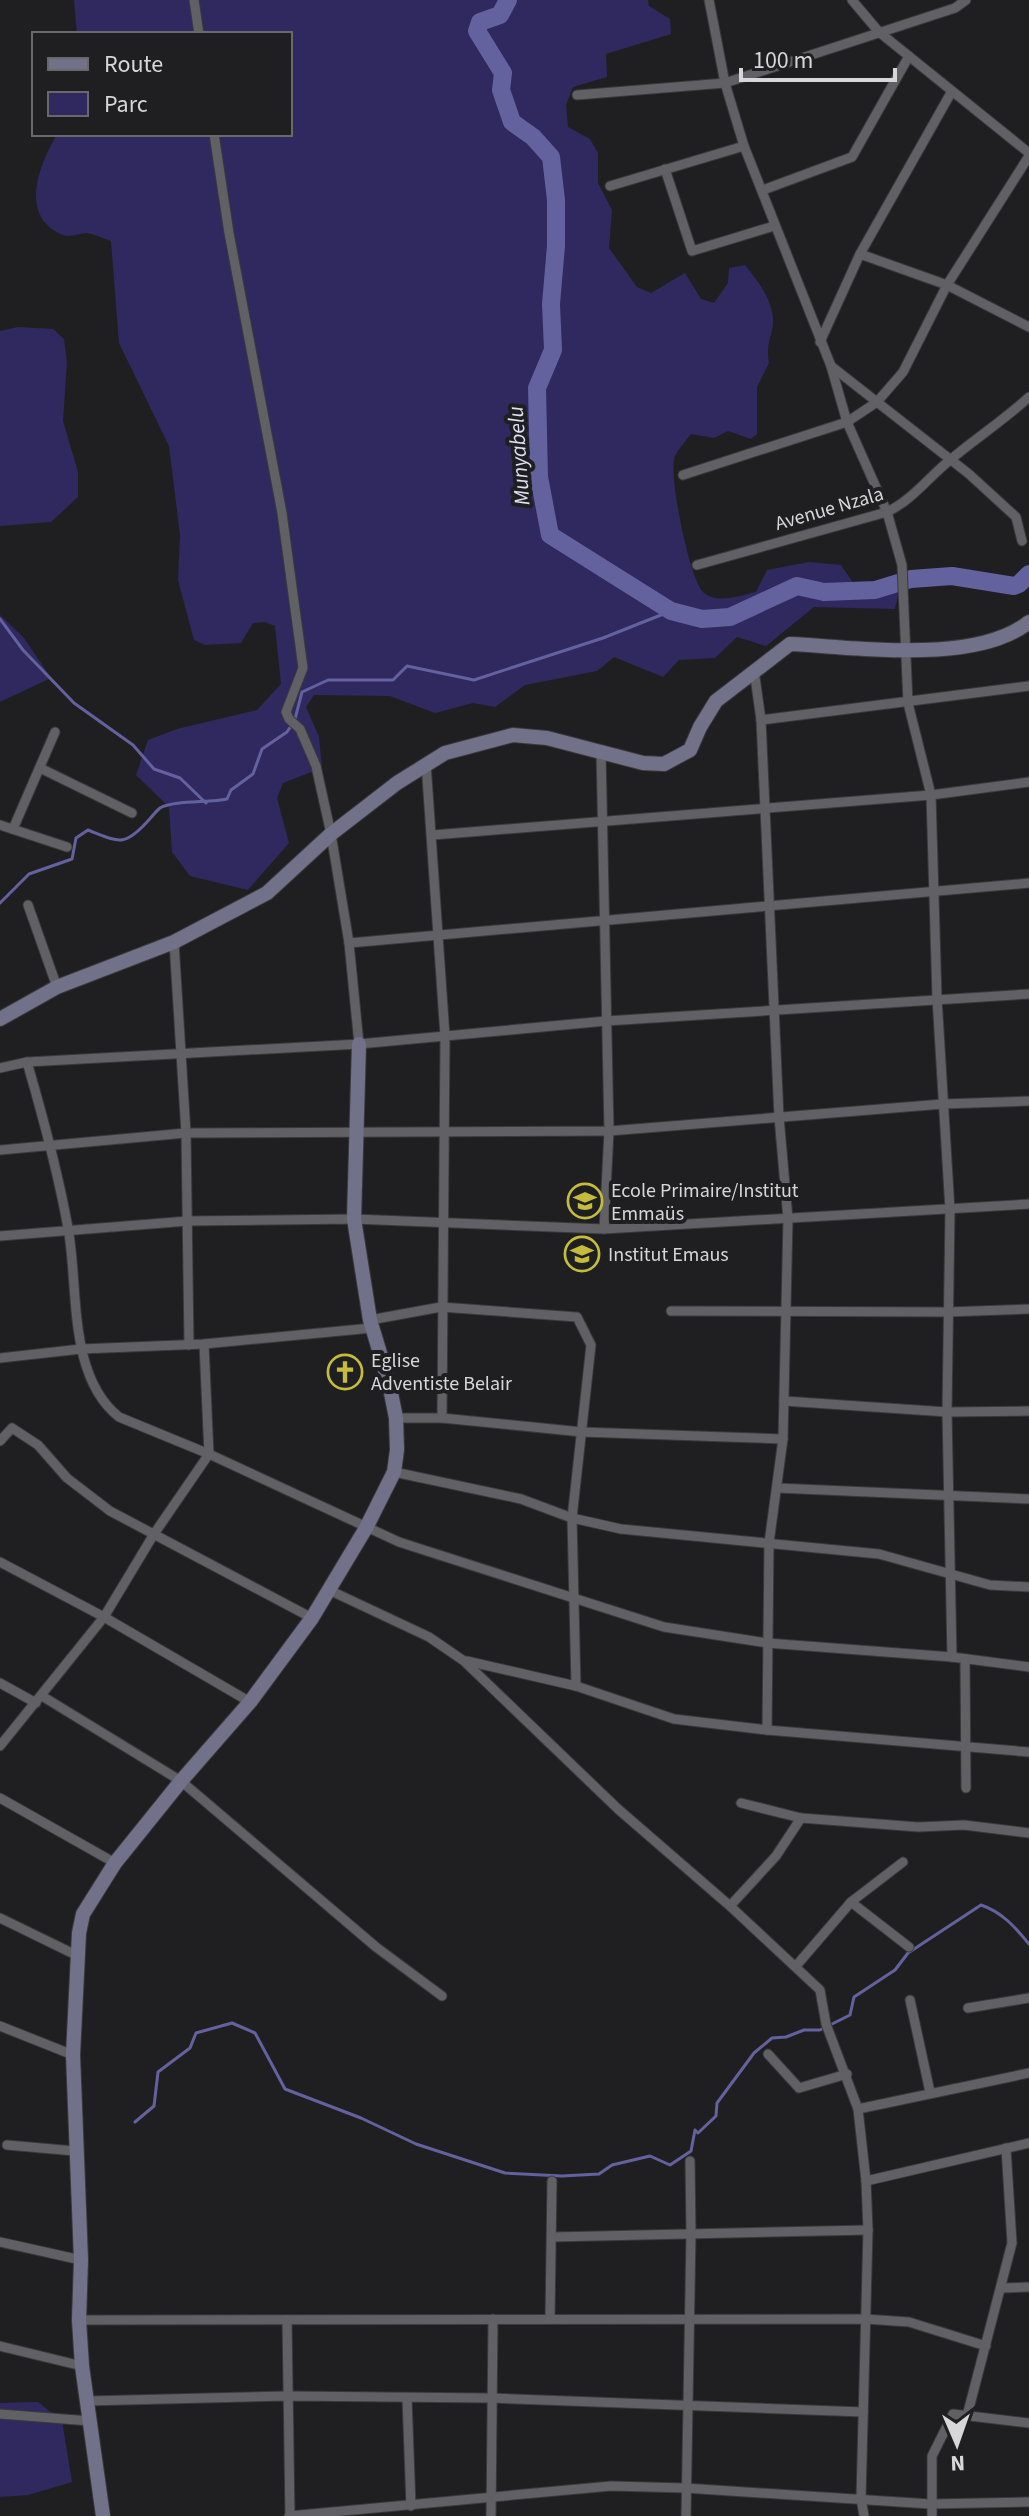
<svg xmlns="http://www.w3.org/2000/svg" width="1029" height="2516" font-family="'Source Sans 3',sans-serif">
  <rect width="100%" height="100%" fill="#1f1f22"/>
  <g fill="#2f295f">
    <path d="M 74,0 L 648,0 L 649,6 L 670,19 L 671,34 L 606,54 L 607,77 L 573,87 L 566,105 L 568,127 L 590,139 L 598,153 L 598,183 L 612,210 L 609,248 L 637,287 L 651,293 L 685,273 L 701,299 L 714,303 L 728,283 L 729,268 L 745,265 C 757,280 771,297 773,318 C 774,334 765,342 769,363 L 757,387 L 757,434 L 751,439 L 728,431 L 714,438 L 691,434 C 686,441 675,452 674,460 C 670,481 689,577 703,592 C 716,605 741,595 756,592 L 767,570 L 809,562 L 841,565 L 854,584 L 880,585 L 898,594 L 895,609 L 814,607 L 766,646 L 737,637 L 715,658 L 679,660 L 663,677 L 614,657 L 597,671 L 525,685 L 495,707 L 473,703 L 435,713 L 390,696 L 314,695 L 306,707 L 319,737 L 322,768 L 283,783 L 277,798 L 289,843 L 248,890 L 190,876 L 172,852 L 169,807 L 136,775 L 148,740 L 177,729 L 257,710 L 281,684 L 275,626 L 265,622 L 253,623 L 241,643 L 205,645 L 194,640 L 178,580 L 180,535 L 169,446 L 119,343 L 111,241 C 104,239 95,234 87,233 C 79,233 71,238 63,235 C 18,216 39,166 57,134 L 290,134 L 290,34 L 77,34 Z"/>
    <path d="M 18,327 L 53,329 L 64,339 L 67,362 L 63,421 L 78,472 L 78,497 L 51,522 L 0,526 L 0,331 Z"/>
    <path d="M 0,615 L 24,638 L 51,678 L 0,702 Z"/>
    <path d="M 38,2402 L 62,2421 L 72,2482 L 28,2495 L 0,2497 L 0,2403 Z"/>
  </g>
  <g fill="none" stroke-linecap="round" stroke-linejoin="round">
    <g stroke="#64619f" stroke-width="3">
      <path d="M 0,619 L 23,650 L 74,703 L 133,745 L 154,769 L 180,778 L 206,803"/>
      <path d="M 295,719 L 302,692 L 328,680 L 393,680 L 407,666 L 474,680 L 603,638 L 671,611"/>
      <path d="M 0,903 L 29,874 L 72,859 L 76,838 L 88,830 C 119,842 124,847 147,822 C 151,818 156,811 160,808 C 174,800 209,803 227,799 L 231,790 L 253,774 L 262,749 L 287,732 L 291,726"/>
      <path d="M 135,2122 L 154,2106 L 158,2072 L 190,2048 L 196,2033 L 232,2023 L 255,2033 L 285,2089 L 361,2118 L 416,2144 L 505,2173 L 562,2176 L 599,2174 L 612,2165 L 650,2156 L 670,2165 L 691,2151 L 695,2130 L 698,2133 L 716,2116 L 717,2103 L 754,2053 L 772,2038 L 786,2037 L 804,2030 L 820,2030 L 850,2015 L 854,1997 L 895,1970 L 908,1953 L 981,1905 C 1002,1912 1015,1927 1029,1944"/>
    </g>
    <path stroke="#64619f" stroke-width="18" d="M 508,0 L 500,15 L 480,22 L 477,31 L 503,73 L 501,90 L 512,122 L 533,137 L 551,157 L 556,200 L 556,246 L 551,304 L 553,350 L 537,388 L 539,477 L 550,535 L 671,611 L 702,619 L 730,617 L 797,586 L 824,592 L 875,590 L 911,579 L 952,576 L 1014,586 L 1019,584 L 1029,574"/>
    <g stroke="#3a3a3d" stroke-width="11">
      <g id="street">
        <path d="M 194,0 L 199,34"/>
        <path d="M 709,0 L 725,83 L 744,146 L 831,366 L 847,422 L 887,512 L 902,565 L 908,703 L 931,795 L 937,998 L 950,1210 L 947,1412 L 952,1657"/>
        <path d="M 852,0 L 879,32 L 1029,153"/>
        <path d="M 577,95 L 725,83 L 955,8 L 966,0"/>
        <path d="M 214,134 L 229,233 L 282,513 L 303,668 L 286,712 L 289,719 L 300,729 L 316,766 L 331,834 L 349,943 L 359,1044"/>
        <path d="M 665,169 L 692,251 L 774,226"/>
        <path d="M 610,186 L 744,146"/>
        <path d="M 763,190 L 852,157 L 909,56"/>
        <path d="M 860,254 L 947,285 L 1029,327"/>
        <path d="M 820,342 L 860,254 L 952,91"/>
        <path d="M 831,366 L 969,474 L 1016,517 L 1022,541"/>
        <path d="M 683,475 L 847,422 L 877,402 L 903,372 L 947,285 L 1029,156"/>
        <path d="M 697,565 L 887,512 C 912,500 928,478 950,460 C 976,438 1004,420 1029,397"/>
        <path d="M 754,670 L 761,720 L 779,1117 L 788,1219 L 783,1439 L 769,1543 L 767,1730"/>
        <path d="M 761,720 L 1029,686"/>
        <path d="M 601,752 L 609,1131 L 604,1229"/>
        <path d="M 426,763 L 445,1036 L 442,1418"/>
        <path d="M 40,768 L 132,813"/>
        <path d="M 0,825 L 67,847"/>
        <path d="M 13,829 L 55,732"/>
        <path d="M 433,835 L 931,795 L 1029,782"/>
        <path d="M 28,905 L 57,987"/>
        <path d="M 174,942 L 186,1133 L 189,1345"/>
        <path d="M 349,943 L 1029,883"/>
        <path d="M 27,1062 C 43,1117 58,1172 68,1228 C 79,1286 67,1376 119,1417 L 209,1454 L 399,1542 L 664,1627 L 767,1643 L 952,1657 L 1029,1667"/>
        <path d="M 0,1068 L 27,1062 L 359,1044 L 606,1021 L 1029,994"/>
        <path d="M 0,1150 L 186,1133 L 609,1131 L 943,1104 L 1029,1101"/>
        <path d="M 0,1236 L 188,1221 L 354,1219 L 604,1229 L 1029,1204"/>
        <path d="M 671,1311 L 947,1312 L 1029,1309"/>
        <path d="M 370,1320 L 441,1307 L 577,1317 L 591,1345 L 572,1518 L 576,1686"/>
        <path d="M 0,1358 L 81,1349 L 204,1344 L 372,1328"/>
        <path d="M 784,1401 L 947,1412 L 1029,1411"/>
        <path d="M 396,1418 L 442,1418 L 582,1432 L 783,1439"/>
        <path d="M 0,1441 L 12,1428 L 38,1445 L 67,1478 L 110,1511 L 312,1618"/>
        <path d="M 394,1472 L 521,1499 L 572,1518 L 621,1529 L 879,1554 L 990,1585 L 1029,1587"/>
        <path d="M 777,1488 L 1029,1499"/>
        <path d="M 0,1562 L 104,1617 L 250,1702"/>
        <path d="M 329,1590 L 429,1637 L 464,1661 L 618,1809 L 730,1906 L 820,1990 L 826,2024 L 858,2109 L 866,2181 L 868,2230 L 861,2498 L 864,2516"/>
        <path d="M 965,1660 L 966,1788"/>
        <path d="M 467,1661 L 576,1686 L 674,1719 L 767,1730 L 1029,1752"/>
        <path d="M 0,1683 L 36,1703"/>
        <path d="M 42,1696 L 181,1781 L 376,1947 L 442,1996"/>
        <path d="M 0,1746 L 104,1617 L 154,1534 L 209,1454 L 204,1344"/>
        <path d="M 0,1798 L 115,1863"/>
        <path d="M 741,1803 L 801,1818 L 918,1827 L 964,1825 L 1029,1833"/>
        <path d="M 851,1902 L 909,1947"/>
        <path d="M 730,1906 L 776,1856 L 801,1818"/>
        <path d="M 0,1918 L 78,1956"/>
        <path d="M 796,1966 L 851,1902 L 903,1862"/>
        <path d="M 910,2000 L 930,2092"/>
        <path d="M 968,2008 L 1029,1998"/>
        <path d="M 0,2026 L 73,2055"/>
        <path d="M 768,2054 L 799,2088 L 847,2074"/>
        <path d="M 858,2109 L 1029,2073"/>
        <path d="M 7,2145 L 75,2151"/>
        <path d="M 866,2181 L 1029,2143"/>
        <path d="M 553,2237 L 868,2230"/>
        <path d="M 0,2242 L 81,2260"/>
        <path d="M 1002,2288 L 1029,2287"/>
        <path d="M 550,2318 L 552,2181"/>
        <path d="M 79,2320 L 865,2319 L 909,2322 L 986,2346"/>
        <path d="M 287,2320 L 290,2516"/>
        <path d="M 0,2346 L 82,2366"/>
        <path d="M 407,2398 L 411,2506"/>
        <path d="M 87,2401 L 286,2396 L 491,2398 L 863,2412"/>
        <path d="M 0,2414 L 90,2421"/>
        <path d="M 967,2416 L 1012,2243 L 1006,2148"/>
        <path d="M 289,2516 L 611,2486 L 685,2488 L 930,2504 L 1029,2502"/>
        <path d="M 491,2516 L 493,2319"/>
        <path d="M 686,2516 L 691,2234 L 690,2161"/>
        <path d="M 932,2516 L 932,2456 L 953,2414 L 1029,2423"/>
      </g>
    </g>
    <g stroke="#3a3a3d" stroke-width="16">
      <g id="secondary">
        <path d="M 0,1019 L 57,987 L 174,942 L 267,893 L 331,834 L 397,783 L 445,753 L 513,735 L 547,738 L 643,763 L 664,764 L 690,750 L 700,727 L 716,701 L 790,644 C 857,647 975,665 1029,622"/>
        <path d="M 103,2516 L 82,2366 L 79,2320 L 81,2260 L 73,2055 L 79,1933 L 83,1914 L 115,1863 L 181,1781 L 250,1702 L 312,1618 L 366,1528 L 394,1472 L 397,1450 L 396,1418 L 389,1383 L 370,1320 L 354,1219 L 359,1044"/>
      </g>
    </g>
    <use href="#street" stroke="#616165" stroke-width="9"/>
    <use href="#secondary" stroke="#72718a" stroke-width="14"/>
  </g>
  <defs>
    <g id="school-ring" transform="scale(1.8)"><circle r="9.5" fill="#1f1f22" stroke="#c5bc3d" stroke-width="1.5"/><path d="M0-5L7-2L0 1L-7-2ZM-4 1L0 2.5L4 1V4Q0 6-4 4Z" fill="#c5bc3d"/></g>
    <g id="church-ring" transform="scale(1.8)"><circle r="9.5" fill="#1f1f22" stroke="#c5bc3d" stroke-width="1.5"/><path d="M-1.2-6h2.4v3.5h3.3v2.4h-3.3V6h-2.4V-.1h-3.3v-2.4h3.3Z" fill="#c5bc3d"/></g>
  </defs>
  <g fill-rule="evenodd">
    <use href="#school-ring" x="585" y="1201"/>
    <use href="#school-ring" x="582" y="1254"/>
    <use href="#church-ring" x="345" y="1372"/>
  </g>
  <g text-anchor="middle" stroke-width="8" stroke-linejoin="round" paint-order="stroke">
    <g font-size="20" fill="#d7d7da" stroke="#1f1f22">
      <text transform="translate(829 508) rotate(-16)" y="7">Avenue Nzala</text>
    </g>
    <g font-size="20" fill="#d7d7da" stroke="#1f1f22" text-anchor="start">
      <text x="611" y="1197">Ecole Primaire/Institut<tspan x="611" dy="23">Emmaüs</tspan></text>
      <text x="608" y="1261">Institut Emaus</text>
      <text x="371" y="1367">Eglise<tspan x="371" dy="23">Adventiste Belair</tspan></text>
    </g>
    <g font-size="22" font-style="italic" fill="#dfe0f2" stroke="#1f1f22">
      <text transform="translate(518 456) rotate(-94)" y="8">Munyabelu</text>
    </g>
  </g>
  <rect x="32" y="32" width="260" height="104" fill="#1f1f22" stroke="#69696c" stroke-width="2"/>
  <rect x="48" y="58" width="40" height="12" fill="#72718a" stroke="#69696c" stroke-width="2"/>
  <text x="104" y="72" font-size="24" fill="#d7d7da">Route</text>
  <rect x="48" y="92" width="40" height="24" fill="#2f295f" stroke="#69696c" stroke-width="2"/>
  <text x="104" y="112" font-size="24" fill="#d7d7da">Parc</text>
  <g transform="translate(957 2444) rotate(178)" stroke="#1f1f22" stroke-width="6" paint-order="stroke">
  <path d="M0-6L14 30L0 20L-14 30Z" fill="#d7d7da"/>
  <text y="-12" font-size="22" font-weight="bold" text-anchor="middle" fill="#d7d7da">N</text>
  </g>
  <path d="M741 68v12h154v-12" fill="none" stroke="#d7d7da" stroke-width="4"/>
  <text x="753" y="68" font-size="24" fill="#d7d7da" stroke="#1f1f22" stroke-width="6" paint-order="stroke">100 m</text>
</svg>
